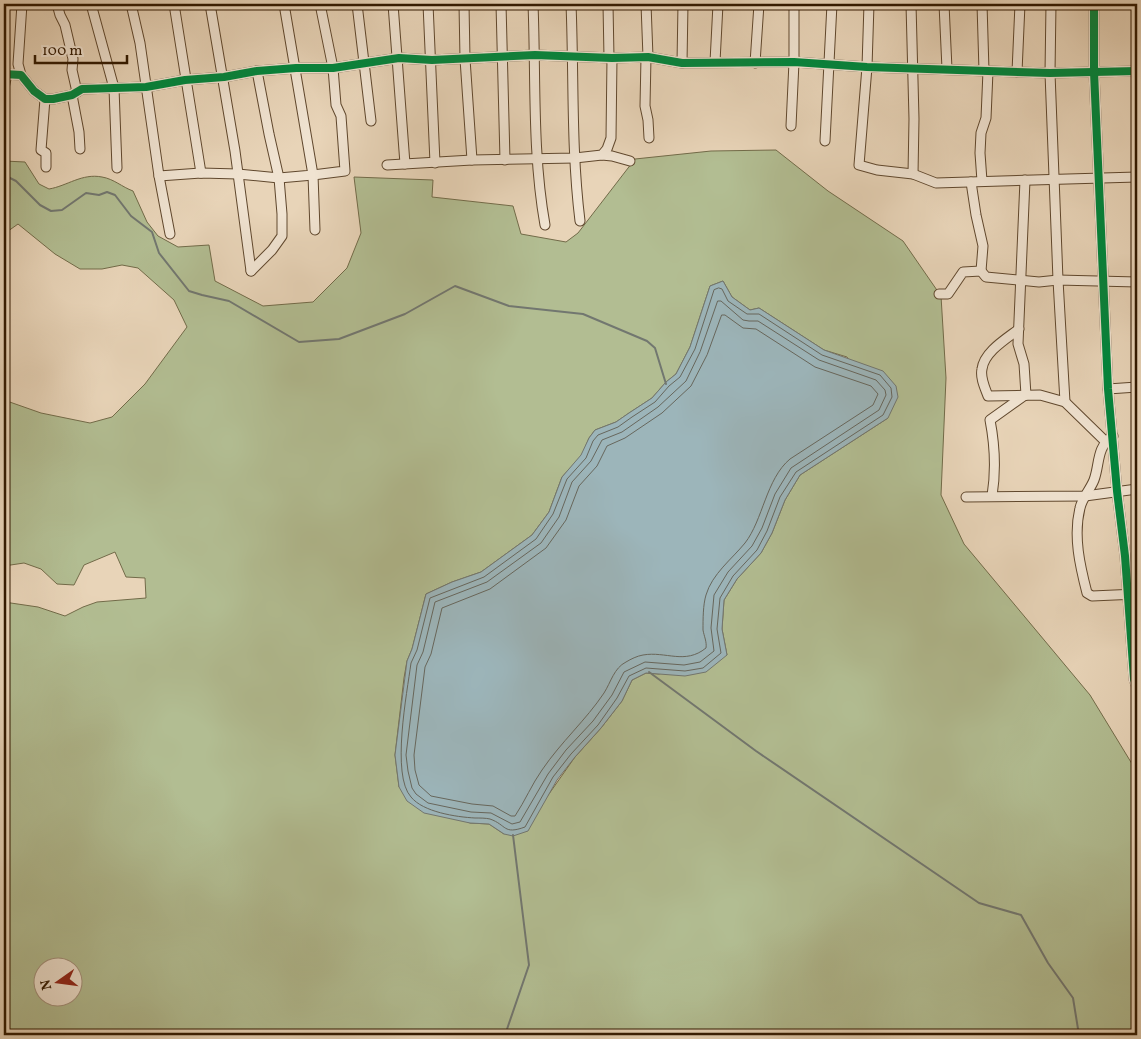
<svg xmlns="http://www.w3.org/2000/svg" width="1141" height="1039" font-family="Vollkorn,serif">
  <rect width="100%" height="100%" fill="#e8d4b8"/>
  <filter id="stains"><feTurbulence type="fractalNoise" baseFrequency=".004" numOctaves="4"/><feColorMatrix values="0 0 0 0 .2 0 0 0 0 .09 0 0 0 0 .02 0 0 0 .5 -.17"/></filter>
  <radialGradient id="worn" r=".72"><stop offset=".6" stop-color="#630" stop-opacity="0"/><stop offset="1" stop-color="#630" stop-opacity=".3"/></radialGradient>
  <path fill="#b2bd92" stroke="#726b49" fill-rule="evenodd" d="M 776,150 L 828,191 L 903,241 L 941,296 L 946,378 L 941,495 L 964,544 L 1090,695 L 1137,772 L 1137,1035 L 4,1035 L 4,602 L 38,607 L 65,616 L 83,607 L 97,602 L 146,598 L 145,578 L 126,577 L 115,552 L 84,565 L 74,585 L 57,584 L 41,569 L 24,563 L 4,566 L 4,400 L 41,413 L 90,423 L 112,417 L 145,384 L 187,327 L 174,300 L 138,268 L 122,265 L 102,269 L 80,269 L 55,254 L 18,224 L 4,234 L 4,161 L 25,162 L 39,184 L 49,189 C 67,186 82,173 102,177 C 114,179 122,187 133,191 L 147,222 L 158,236 L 178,247 L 209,245 L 215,281 L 263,306 L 313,302 L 347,268 L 361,233 L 354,177 L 433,180 L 432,197 L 513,206 L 521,234 L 566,242 L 578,233 L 635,159 L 711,151 ZM 723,281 L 732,297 L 750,310 L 759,308 L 824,350 L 847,357 L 888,418 L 800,475 L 785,500 L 772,533 L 761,553 L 737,579 L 724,600 L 722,629 L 727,655 L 659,674 L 646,673 L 632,680 L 622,701 L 601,728 L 575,757 L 544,801 L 504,834 L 489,824 L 470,823 L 399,787 L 395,755 L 404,678 L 407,661 L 412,649 L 426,594 L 452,582 L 481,572 L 532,535 L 549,512 L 562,477 L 582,455 L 589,438 L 595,430 L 616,422 L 629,413 L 652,398 L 666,382 L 676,374 L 690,347 L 710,286 ZM 42,966 L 72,966 L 72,996 L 42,996 Z"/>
  <path fill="#9cb5ba" stroke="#727770" d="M 723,281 L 732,297 L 750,310 L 759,308 L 824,350 L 883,371 L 896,386 L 898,397 L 888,418 L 800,475 L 785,500 L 772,533 L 761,553 L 737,579 L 724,600 L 722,629 L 727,655 L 706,672 L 685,676 L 646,673 L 632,680 L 622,701 L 601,728 L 575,757 L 557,780 L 528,831 L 513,836 L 504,834 L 489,824 L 470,823 L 424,813 L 407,801 L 399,787 L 395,755 L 407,661 L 412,649 L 426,594 L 452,582 L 481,572 L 532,535 L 549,512 L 562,477 L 581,455 L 589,438 L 595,430 L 616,422 L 629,413 L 652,398 L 666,382 L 676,374 L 690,347 L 710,286 Z"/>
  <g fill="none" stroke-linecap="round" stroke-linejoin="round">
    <g stroke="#67675d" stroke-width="1">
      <path d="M 719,288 L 722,289 L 728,301 L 747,314 L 759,314 L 822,355 L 880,375 L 891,388 L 892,397 L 883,415 L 796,472 L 780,497 L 767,531 L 757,550 L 733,576 L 720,598 L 717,629 L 721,653 L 703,668 L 685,671 L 646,668 L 629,676 L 617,698 L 598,725 L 571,754 L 553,777 L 525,827 C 503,835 507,825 490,819 C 486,818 480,818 475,818 C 456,817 423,812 411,797 C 391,775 407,693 411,663 L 417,650 L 430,598 L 484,577 L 536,539 L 553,514 L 567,479 L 586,458 L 593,441 L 598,435 L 618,427 L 632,417 L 655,402 L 669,386 L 680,377 L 695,349 L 714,290 Z"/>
      <path d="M 718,301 L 721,301 L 743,320 L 749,321 L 758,321 L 819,360 L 876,380 L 885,390 L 886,395 L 879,410 L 791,468 L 775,494 L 762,528 L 752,546 L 728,572 L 714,595 L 711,628 L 714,651 L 700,662 L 684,665 L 645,662 L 624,672 L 612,695 L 593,721 L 566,750 L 548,774 L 520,822 L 512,824 L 491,813 L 471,812 L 428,803 L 416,794 L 412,788 L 408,771 L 406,755 L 417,665 L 423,652 L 435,602 L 487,582 L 541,543 L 559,517 L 572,482 L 591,461 L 602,440 L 622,432 L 658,407 L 686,381 L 700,352 Z"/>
      <path d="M 722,315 L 725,315 L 743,328 L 756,329 L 815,367 L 871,386 L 878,394 L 873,405 L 790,459 C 766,479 763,520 745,543 C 732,559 712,574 706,595 C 703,605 703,619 703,630 C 704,636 707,642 706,648 C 685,665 666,651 643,655 C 637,656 631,659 626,662 C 614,668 611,682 604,693 C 586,720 561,742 542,770 C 532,784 525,801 515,816 L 511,816 L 493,806 L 472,804 L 431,796 L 419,785 L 415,770 L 414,755 L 425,667 L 431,654 L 442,608 L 490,589 L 546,548 L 566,520 L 579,486 L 597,466 L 607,446 L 625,438 L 662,413 L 691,386 L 707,355 Z"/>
    </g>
    <g stroke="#727770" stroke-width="2">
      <path d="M 4,175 L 16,181 L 40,205 L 51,211 L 62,210 L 86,193 L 99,195 L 107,192 L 115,195 L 131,216 L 152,232 L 159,253 L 189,291 L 202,295 L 229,301 L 299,342 L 339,339 L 405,314 L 455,286 L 509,306 L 583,314 L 647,341 L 655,348 L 666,384"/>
      <path d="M 649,672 L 756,751 L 979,903 L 1021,915 L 1048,963 L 1073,998 L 1079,1035"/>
      <path d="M 505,1035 L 529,965 L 513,835"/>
    </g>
    <g stroke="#60482e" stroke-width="11">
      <g id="minor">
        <path d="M 57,4 L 60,15 L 65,25 L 73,59 L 72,70 L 77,92"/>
        <path d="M 91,4 L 114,88 L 117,168"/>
        <path d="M 131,4 L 140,43 L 159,176 L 201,173 L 238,174 L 279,178 L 313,175 L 284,4"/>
        <path d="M 174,4 L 201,173"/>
        <path d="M 210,4 L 235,151 L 251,271"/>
        <path d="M 357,4 L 371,121"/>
        <path d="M 393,4 L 405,164"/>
        <path d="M 428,4 L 435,163"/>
        <path d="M 464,4 L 465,59 L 472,160"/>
        <path d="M 501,4 L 505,160"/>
        <path d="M 533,4 C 536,77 532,152 545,225"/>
        <path d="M 571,4 C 574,76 571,148 580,221"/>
        <path d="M 608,4 L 609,58"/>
        <path d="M 646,4 L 648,57"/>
        <path d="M 869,4 L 867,67 L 859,165 L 877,170 L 913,174 L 936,183 L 1137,177"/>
        <path d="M 911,4 L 914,119 L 913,174"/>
        <path d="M 944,4 L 947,69"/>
        <path d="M 982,4 L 984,71"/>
        <path d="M 1051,4 L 1050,73 L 1058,280 L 1065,402"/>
        <path d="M 1094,4 L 1094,72 L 1108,389 L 1117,491 L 1125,556 L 1134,679 L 1137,687"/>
        <path d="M 646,57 L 645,106 L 648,120 L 649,138"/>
        <path d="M 715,62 L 718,4"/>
        <path d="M 682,63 L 683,4"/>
        <path d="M 755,63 L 759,4"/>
        <path d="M 1017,72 L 1020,4"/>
        <path d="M 4,74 L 21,75 L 34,91 L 45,99 L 53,99 L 72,95 L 82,89 L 146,87 L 185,80 L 224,77 L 257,71 L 296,68 L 333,68 L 399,58 L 432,60 L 535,55 L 612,58 L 648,57 L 682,63 L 794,62 L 867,67 L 1050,73 L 1137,71"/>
        <path d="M 21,75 L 18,64 L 22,4"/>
        <path d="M 4,88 L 7,74"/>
        <path d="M 72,95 L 79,132 L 80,149"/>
        <path d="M 45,99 L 41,150 L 46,153 L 46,167"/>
        <path d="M 791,126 L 794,62 L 794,4"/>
        <path d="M 825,141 L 832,4"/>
        <path d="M 602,155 L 612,156 L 630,161"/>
        <path d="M 387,165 L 472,160 L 575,158 L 602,155 L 607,149 L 611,138 L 612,58"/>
        <path d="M 159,176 L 170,234"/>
        <path d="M 1025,180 L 1018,344 L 1024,364 L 1026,395"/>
        <path d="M 982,181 L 980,153 L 981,133 L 986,118 L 988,71"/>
        <path d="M 971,182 L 976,215 L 983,246 L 981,271"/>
        <path d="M 315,230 L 313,175 L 345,171 L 341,116 L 336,105 L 333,68 L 320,4"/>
        <path d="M 251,271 L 272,250 L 282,236 L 282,214 L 279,178 L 269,134 L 257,71"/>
        <path d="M 939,294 L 948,294 L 963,272 L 981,271 L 986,277 L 1039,282 L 1058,280 L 1137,282"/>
        <path d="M 1019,329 C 1006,339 984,352 982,369 C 980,378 985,388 988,396 L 1040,395 L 1065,402 L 1105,441"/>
        <path d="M 1108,389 L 1137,387"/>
        <path d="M 1113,436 C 1096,447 1100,464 1094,480 C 1090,490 1082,498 1080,508 C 1073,536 1080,566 1087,593 L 1092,596 L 1137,594"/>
        <path d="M 992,496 C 996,471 995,446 990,420 L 1025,395"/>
        <path d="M 966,497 L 1085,496 L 1137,489"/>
      </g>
    </g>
    <use href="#minor" stroke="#f0e3d1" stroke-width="9"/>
    <g stroke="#f0e3d1" stroke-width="11">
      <g id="cycleway">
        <path d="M 1094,4 L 1094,72 L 1108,389 L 1117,491 L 1125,556 L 1134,679 L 1137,687"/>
        <path d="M 4,74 L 21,75 L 34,91 L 45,99 L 53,99 L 72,95 L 82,89 L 146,87 L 185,80 L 224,77 L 257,71 L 296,68 L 333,68 L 399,58 L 432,60 L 535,55 L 612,58 L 648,57 L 682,63 L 794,62 L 867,67 L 1050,73 L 1137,71"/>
      </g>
    </g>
    <use href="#cycleway" stroke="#00873e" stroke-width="8"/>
  </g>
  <rect width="1141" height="1039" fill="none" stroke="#e8d4b8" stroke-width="20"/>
  <rect x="5" y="5" width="1131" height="1029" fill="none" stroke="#321900" stroke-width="2.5"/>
  <rect x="10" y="10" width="1121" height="1019" fill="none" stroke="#321900"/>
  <g transform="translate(58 982) rotate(256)"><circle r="24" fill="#f0e3d1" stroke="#a4927d"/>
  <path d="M0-4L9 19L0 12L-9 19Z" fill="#8f2418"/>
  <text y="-8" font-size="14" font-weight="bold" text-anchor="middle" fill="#321900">N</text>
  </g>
  <path d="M35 55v8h92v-8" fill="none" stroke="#321900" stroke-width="2.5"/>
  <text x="42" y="55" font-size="15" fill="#321900" stroke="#f0e3d1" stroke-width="4" paint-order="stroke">100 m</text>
  <rect width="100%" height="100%" filter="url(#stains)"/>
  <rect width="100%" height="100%" fill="url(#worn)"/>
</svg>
